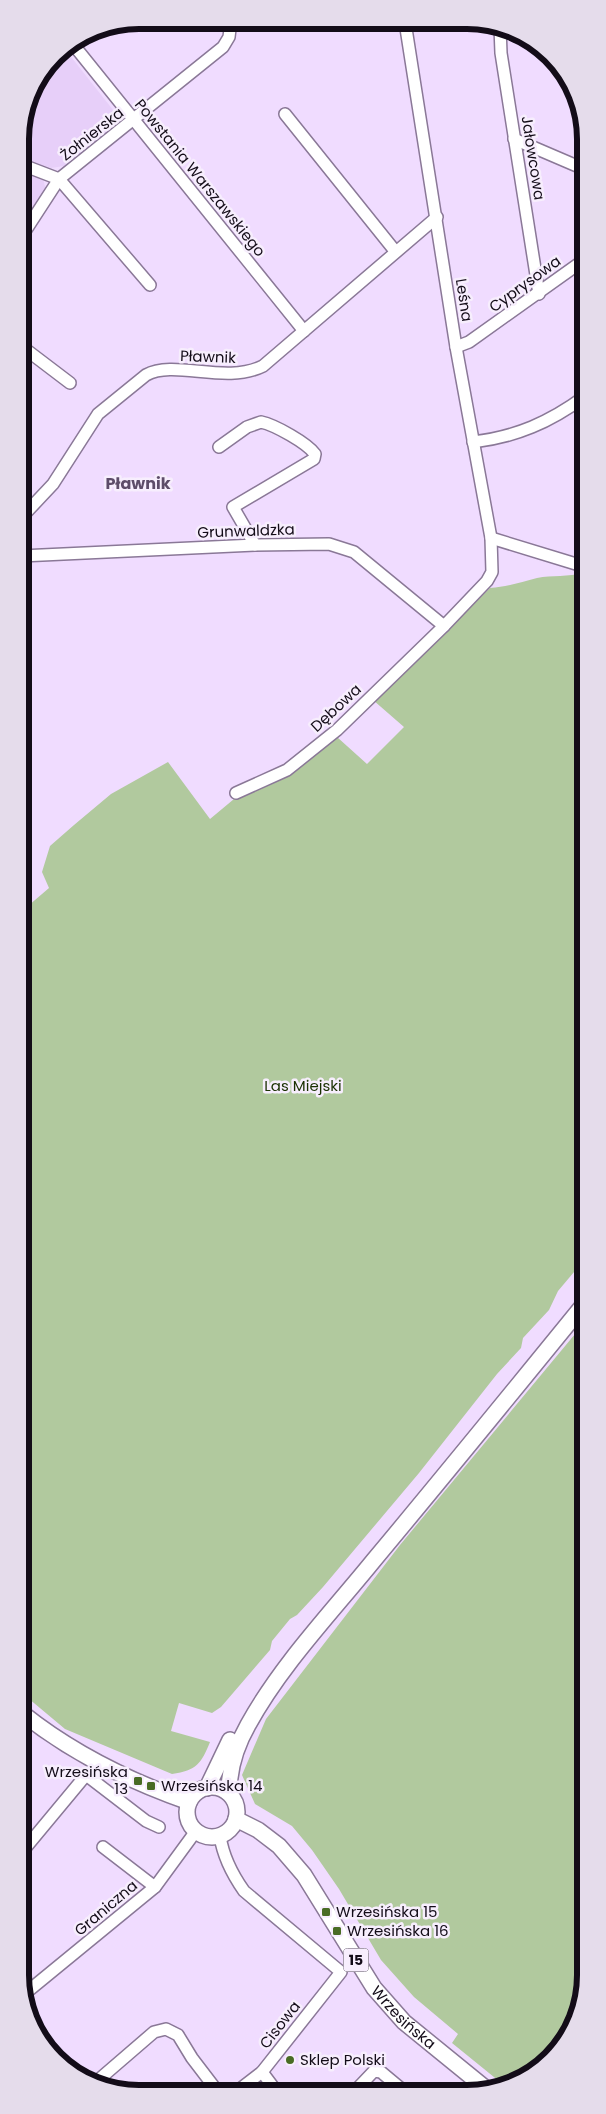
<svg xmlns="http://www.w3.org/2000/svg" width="606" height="2114" font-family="Poppins,sans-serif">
  <rect width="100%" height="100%" fill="#f0dcff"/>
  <g fill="#e7cff9">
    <path d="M 64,48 L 117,115 L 115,127 L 64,166 L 51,168 L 20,157 L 20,131 L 32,86 L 55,54 Z"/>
    <path d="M 20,171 L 43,179 L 46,190 L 20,229 Z"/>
  </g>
  <g fill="#b1c99e">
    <path d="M 584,573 L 585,1259 L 558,1291 L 549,1310 L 523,1338 L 521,1348 L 497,1374 L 419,1473 L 323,1587 L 297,1615 L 290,1619 L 272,1641 L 270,1650 L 221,1707 L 212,1713 L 179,1703 L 171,1731 L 210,1742 C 201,1764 197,1770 172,1774 L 65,1729 L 22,1693 L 21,912 L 49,888 L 42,872 L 50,846 L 74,825 L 111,794 L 168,762 L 210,819 L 234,799 L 288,773 L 337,737 L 367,764 L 404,727 L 373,700 L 490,588 C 507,587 521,582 537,578 C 552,575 568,577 584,573 Z"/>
    <path d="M 585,1322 L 586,1983 C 583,1995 582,2009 577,2021 C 565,2052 536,2075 505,2086 L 452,2043 L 458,2034 L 414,1997 L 381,1960 L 339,1889 L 312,1850 L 292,1826 L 255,1804 L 242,1775 L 266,1719 L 400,1545 Z"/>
  </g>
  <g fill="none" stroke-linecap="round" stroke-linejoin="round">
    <g stroke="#8a7897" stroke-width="14">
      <g id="minor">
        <path d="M 500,27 L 501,53 L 539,294"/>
        <path d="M 505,30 L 516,36"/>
        <path d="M 72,43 L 304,331"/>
        <path d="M 285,114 L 395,251"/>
        <path d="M 514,139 L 584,169"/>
        <path d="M 20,164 L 59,179 L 150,285"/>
        <path d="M 20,239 L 59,179 L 223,47 L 229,37 L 231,21"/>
        <path d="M 20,345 L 70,383"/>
        <path d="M 456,347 L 469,342 L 584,260"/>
        <path d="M 473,442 C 516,437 550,422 584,397"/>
        <path d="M 219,447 L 247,427 L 261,422 C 275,425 307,443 315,454 L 314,459 L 233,507 L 255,545"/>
        <path d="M 21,518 L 53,484 L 98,414 L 146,375 C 175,359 225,385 263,366 L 437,217"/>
        <path d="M 491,538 L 576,564 L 584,561"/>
        <path d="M 21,556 L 255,545 L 329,544 L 354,552 L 444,626"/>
        <path d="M 236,793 L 287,770 L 337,730 L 444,626 L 487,581 L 492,572 L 491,538 L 456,347 L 405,22"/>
        <path d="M 220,1836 C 223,1856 232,1874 244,1891 L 341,1972 L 262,2072 L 236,2092"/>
        <path d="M 103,1847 L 155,1887"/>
        <path d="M 22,1852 L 86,1775 L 146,1821 L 159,1827"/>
        <path d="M 22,1996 L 155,1887 L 196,1831"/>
        <path d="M 262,2072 L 277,2092"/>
        <path d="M 96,2082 L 154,2032 L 166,2029 L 178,2035 L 192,2058 L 218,2092"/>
        <path d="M 354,2092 L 374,2071 L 381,2072 L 405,2092"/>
      </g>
    </g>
    <g stroke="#8a7897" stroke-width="18">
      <g id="major">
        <path d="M 22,1713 C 72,1753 129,1781 189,1802"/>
        <circle cx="212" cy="1812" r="25"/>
        <path d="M 207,1788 L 230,1740"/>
        <path d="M 229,1793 C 229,1770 236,1746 248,1725 C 281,1665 331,1613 374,1560 C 445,1475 515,1389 585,1303"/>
        <path id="s1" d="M 236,1819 L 258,1830 L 279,1846 L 304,1875 L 374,1988 L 404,2022 L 490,2092"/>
      </g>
    </g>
    <use href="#minor" stroke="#fff" stroke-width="11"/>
    <use href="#major" stroke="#fff" stroke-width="15"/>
  </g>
  <g fill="#496c24" stroke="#f7eefd" stroke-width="2">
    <rect x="133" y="1776" width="10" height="10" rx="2.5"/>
    <rect x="146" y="1781" width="10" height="10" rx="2.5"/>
    <rect x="321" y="1907" width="10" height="10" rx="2.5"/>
    <rect x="332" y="1926" width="10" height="10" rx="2.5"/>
    <circle cx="290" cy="2060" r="5"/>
  </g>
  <g text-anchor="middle" stroke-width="5" stroke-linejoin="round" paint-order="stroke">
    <rect fill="#f7eefd" stroke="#57505d" stroke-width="1" x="343.5" y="1948.5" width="25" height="23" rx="4"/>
    <g font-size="14" font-weight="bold" fill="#130c18">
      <text x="356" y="1965">15</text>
    </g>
    <g font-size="15" fill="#130c18" stroke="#f7eefd">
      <text transform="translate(92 134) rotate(-38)" y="5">Żołnierska</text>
      <text transform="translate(533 158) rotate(81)" y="5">Jałowcowa</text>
      <text transform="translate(200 178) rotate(51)" y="5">Powstania Warszawskiego</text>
      <text transform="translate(525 284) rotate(-36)" y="5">Cyprysowa</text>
      <text transform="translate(464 300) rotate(81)" y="5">Leśna</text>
      <text transform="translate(208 357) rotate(2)" y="5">Pławnik</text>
      <text transform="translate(246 531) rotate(-2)" y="5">Grunwaldzka</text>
      <text transform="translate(336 708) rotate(-43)" y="5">Dębowa</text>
      <text transform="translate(106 1908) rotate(-40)" y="5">Graniczna</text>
      <text dy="5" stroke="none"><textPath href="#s1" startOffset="264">Wrzesińska</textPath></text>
      <text transform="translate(280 2025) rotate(-52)" y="5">Cisowa</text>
    </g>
    <g font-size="15" fill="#193000" stroke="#f7eefd">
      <text x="303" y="1091">Las Miejski</text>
    </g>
    <g font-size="15" fill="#130c18" stroke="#f7eefd" text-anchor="start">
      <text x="128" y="1777" text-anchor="end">Wrzesińska<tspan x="128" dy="17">13</tspan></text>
      <text x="161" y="1791">Wrzesińska 14</text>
      <text x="336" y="1917">Wrzesińska 15</text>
      <text x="347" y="1936">Wrzesińska 16</text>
      <text x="300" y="2065">Sklep Polski</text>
    </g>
    <g font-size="16" font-weight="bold" fill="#5d4c69" stroke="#f7eefd">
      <text x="138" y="489">Pławnik</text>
    </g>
  </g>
  <path d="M0 0H606V2114H0ZM139 29H467A110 110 0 0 1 577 139V1975A110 110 0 0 1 467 2085H139A110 110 0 0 1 29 1975V139A110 110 0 0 1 139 29Z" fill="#e5dceb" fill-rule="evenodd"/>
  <path fill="none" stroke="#130c18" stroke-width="6" d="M139 29H467A110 110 0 0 1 577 139V1975A110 110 0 0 1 467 2085H139A110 110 0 0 1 29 1975V139A110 110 0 0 1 139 29Z"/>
</svg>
